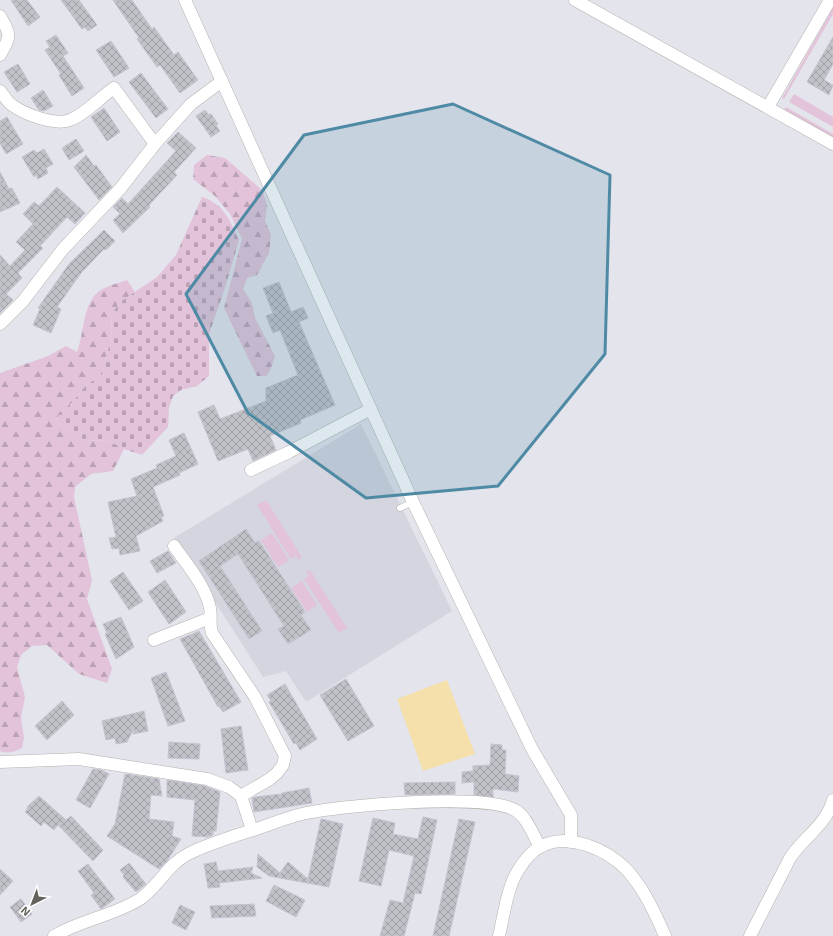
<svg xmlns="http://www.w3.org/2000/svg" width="833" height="936" font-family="'Exo 2',sans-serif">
  <defs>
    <pattern id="forest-firs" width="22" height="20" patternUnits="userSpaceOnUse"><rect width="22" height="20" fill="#e2c3da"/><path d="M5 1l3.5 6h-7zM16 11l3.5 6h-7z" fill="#bba2b4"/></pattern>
    <pattern id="cemetery-stones" width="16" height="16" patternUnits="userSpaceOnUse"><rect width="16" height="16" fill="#e2c3da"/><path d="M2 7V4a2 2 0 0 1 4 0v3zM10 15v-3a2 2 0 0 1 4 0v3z" fill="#bba2b4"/></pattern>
    <pattern id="building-cross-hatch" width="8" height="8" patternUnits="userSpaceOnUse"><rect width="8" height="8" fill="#c1c1c8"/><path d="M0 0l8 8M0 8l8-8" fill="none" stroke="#a0a0a6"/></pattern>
  </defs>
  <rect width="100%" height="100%" fill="#e4e4ed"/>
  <path fill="#d5d5df" d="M 361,424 L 452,611 L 306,702 L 286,671 L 263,677 L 174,538 Z"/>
  <g fill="#e2c3da">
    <path d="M 833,8 L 833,14 L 784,99 L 782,98 Z"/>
    <path d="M 794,94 L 833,117 L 833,127 L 789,102 Z"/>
    <path d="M 786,107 L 833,134 L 833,138 L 784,110 Z"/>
    <path d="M 266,500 L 302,557 L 298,560 L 296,556 L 291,559 L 257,505 Z"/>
    <path d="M 272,533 L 289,560 L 278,567 L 261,540 Z"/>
    <path d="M 310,570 L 347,628 L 339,633 L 304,579 L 309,576 L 306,572 Z"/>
    <path d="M 302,581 L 317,605 L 307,612 L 291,588 Z"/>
  </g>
  <g fill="url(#forest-firs)">
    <path d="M 207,155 L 225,158 L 262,190 L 267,205 L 265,221 L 271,235 L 269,253 L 257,275 L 247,278 L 243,289 L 252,303 L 255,318 L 275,356 L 270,371 L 266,376 L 257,376 L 224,308 L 242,239 L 230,214 L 215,196 L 193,179 L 194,165 Z"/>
    <path d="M 127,280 L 135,292 L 120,302 L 111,315 L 112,337 L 100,377 L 86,385 L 73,402 L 61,412 L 55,421 L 85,440 L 110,441 L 124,449 L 113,471 L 91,474 L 75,487 L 74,497 L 92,580 L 87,599 L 112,669 L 107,683 L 79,674 L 47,645 L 32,646 L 21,655 L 17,667 L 25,697 L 21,718 L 24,738 L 22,748 C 15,752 8,754 0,751 L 0,373 L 48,356 L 66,346 L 77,352 C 84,334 83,300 101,290 C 109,285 119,283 127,280 Z"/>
  </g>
  <path fill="url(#cemetery-stones)" d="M 202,197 C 225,205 229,219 239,240 L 225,288 L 209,334 L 209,376 L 197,386 L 181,390 L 173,396 L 169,408 L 168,427 L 142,455 L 124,449 L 110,441 L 85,440 L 55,421 L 61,412 L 73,402 L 86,385 L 100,377 L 112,337 L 111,315 L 120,302 L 157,277 L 176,255 Z"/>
  <path fill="#f5dfab" d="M 447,680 L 475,754 L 423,771 L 397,699 Z"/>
  <g fill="url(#building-cross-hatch)" stroke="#c3c4d1">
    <path d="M 11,0 L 27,0 L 40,17 L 28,26 Z"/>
    <path d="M 61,0 L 79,0 L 97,25 L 88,31 L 85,27 L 82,29 Z"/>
    <path d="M 113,0 L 132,0 L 152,29 L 154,27 L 174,55 L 178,52 L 198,80 L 180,93 L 160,65 L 157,67 L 137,39 L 139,38 Z"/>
    <path d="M 56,35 L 68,53 L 63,56 L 84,88 L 72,96 L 59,75 L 61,74 L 45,50 L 50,47 L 46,41 Z"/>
    <path d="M 833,37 L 833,64 L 824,80 L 833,85 L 829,95 L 807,82 Z"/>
    <path d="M 111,41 L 129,68 L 114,77 L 96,50 Z"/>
    <path d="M 18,64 L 30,84 L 17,92 L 4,72 Z"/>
    <path d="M 141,73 L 168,109 L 156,118 L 129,82 Z"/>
    <path d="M 43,90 L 53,106 L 44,111 L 39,110 L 31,98 Z"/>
    <path d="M 104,108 L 120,132 L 107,141 L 91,117 Z"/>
    <path d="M 205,110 L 209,115 L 211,114 L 218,124 L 216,126 L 220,131 L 211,137 L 196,116 Z"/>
    <path d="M 7,117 L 23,144 L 6,154 L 0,143 L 0,121 Z"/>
    <path d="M 178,132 L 196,148 L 174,172 L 177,175 L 149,205 L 150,207 L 123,233 L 113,220 L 120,214 L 113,207 L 122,198 L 128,204 L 176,151 L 167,143 Z"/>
    <path d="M 76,139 L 84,151 L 69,160 L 62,148 Z"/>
    <path d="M 44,149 L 53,164 L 46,168 L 48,173 L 38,179 L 36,175 L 34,177 L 22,157 L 34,150 L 37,153 Z"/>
    <path d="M 86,155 L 94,166 L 96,165 L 112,187 L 99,200 L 74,167 Z"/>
    <path d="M 0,172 L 9,189 L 12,188 L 20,203 L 0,212 Z"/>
    <path d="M 57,187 L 85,213 L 75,224 L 67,217 L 40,246 L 43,248 L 18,273 L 22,278 L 6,294 L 13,300 L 0,313 L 0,255 L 10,266 L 25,250 L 16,242 L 33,224 L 23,214 L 34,202 L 39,206 Z"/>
    <path d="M 104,230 L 115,241 L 106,250 L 104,249 L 81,273 L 57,307 L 61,309 L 51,333 L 33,325 L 40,309 L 38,308 L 69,264 Z"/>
    <path d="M 279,282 L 291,312 L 303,307 L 308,318 L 299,322 L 335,405 L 300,420 L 301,423 L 270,436 L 276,450 L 253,461 L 248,449 L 218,461 L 198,412 L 214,405 L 220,419 L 266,401 L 266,388 L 298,375 L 280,330 L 273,333 L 266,316 L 273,313 L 263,288 Z"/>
    <path d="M 184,433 L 198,464 L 179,473 L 180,475 L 153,487 L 164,516 L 161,517 L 163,521 L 136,536 L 140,551 L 120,555 L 119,548 L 112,549 L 109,538 L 116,537 L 108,502 L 137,496 L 131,479 L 157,468 L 156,465 L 176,456 L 169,440 Z"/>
    <path d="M 246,529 L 255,543 L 259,541 L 305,612 L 301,615 L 311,630 L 288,644 L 278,629 L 284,626 L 238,554 L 220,566 L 262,631 L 249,639 L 199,561 Z"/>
    <path d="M 168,551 L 176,563 L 157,573 L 150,561 Z"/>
    <path d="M 123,572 L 143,601 L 129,610 L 110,581 Z"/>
    <path d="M 165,580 L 186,612 L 169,624 L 148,592 Z"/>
    <path d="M 121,617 L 134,647 L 116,659 L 105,634 L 107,633 L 103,624 Z"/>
    <path d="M 199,631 L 241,702 L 223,712 L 219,706 L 218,707 L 180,639 Z"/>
    <path d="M 166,672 L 185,721 L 168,726 L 151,678 Z"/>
    <path d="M 346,679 L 374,726 L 348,741 L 320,695 Z"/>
    <path d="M 285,684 L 317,739 L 300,750 L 296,743 L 294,744 L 269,702 L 271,701 L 267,695 Z"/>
    <path d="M 62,701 L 74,715 L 47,740 L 35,726 Z"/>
    <path d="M 144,711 L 148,731 L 133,734 L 134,728 L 127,742 L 116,744 L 115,738 L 106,740 L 102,721 Z"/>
    <path d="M 241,726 L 248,770 L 226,773 L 221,729 Z"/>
    <path d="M 169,742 L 200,744 L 199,759 L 168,758 Z"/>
    <path d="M 491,744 L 502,745 L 502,750 L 506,750 L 505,774 L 519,776 L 518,792 L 493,789 L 493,797 L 474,795 L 474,782 L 462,783 L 462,772 L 473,771 L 473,766 L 490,765 Z"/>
    <path d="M 93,769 L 101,770 L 109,774 L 90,808 L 76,800 Z"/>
    <path d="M 125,774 L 159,779 L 162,796 L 151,795 L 149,819 L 174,822 L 172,836 L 181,839 L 167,861 L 159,869 L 107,836 L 115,824 Z"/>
    <path d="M 167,780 L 205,786 L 220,792 L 216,831 L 213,831 L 213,835 L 208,837 L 192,836 L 195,800 L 167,797 Z"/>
    <path d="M 455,782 L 455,794 L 405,795 L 404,783 Z"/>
    <path d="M 309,788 L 312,803 L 254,812 L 252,798 L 255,797 L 282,794 L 282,793 Z"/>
    <path d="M 39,796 L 66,820 L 71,816 L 103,850 L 93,861 L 58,825 L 54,830 L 44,822 L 41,826 L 25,812 L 28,808 L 27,807 Z"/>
    <path d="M 423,817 L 437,820 L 421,894 L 415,893 L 404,936 L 380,936 L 390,900 L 403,903 L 414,856 L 389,850 L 381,886 L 359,881 L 373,818 L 395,823 L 393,834 L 418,839 Z"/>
    <path d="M 321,819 L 343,824 L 329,887 L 269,876 L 257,867 L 258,854 L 280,873 L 288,862 L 308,879 Z"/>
    <path d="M 459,819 L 475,822 L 468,852 L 449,936 L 433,936 Z"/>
    <path d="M 216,862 L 218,871 L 253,867 L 251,873 L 262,878 L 219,883 L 220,887 L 208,888 L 204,864 Z"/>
    <path d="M 129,863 L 146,884 L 136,892 L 123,877 L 124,875 L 120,870 Z"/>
    <path d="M 88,864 L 115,899 L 101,909 L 91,895 L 94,893 L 78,871 Z"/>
    <path d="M 0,869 L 13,881 L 0,895 Z"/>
    <path d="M 274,885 L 305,900 L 296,917 L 266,901 Z"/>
    <path d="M 21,899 L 32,914 L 21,922 L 10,907 Z"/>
    <path d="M 254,904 L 256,916 L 212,918 L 210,906 Z"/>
    <path d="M 180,905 L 195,912 L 186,930 L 172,923 Z"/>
  </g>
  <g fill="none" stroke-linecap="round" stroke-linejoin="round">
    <g stroke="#b3b2ad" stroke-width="7">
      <path id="lane" d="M 400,508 L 413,502"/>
    </g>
    <g stroke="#b3b2ad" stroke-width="13">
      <g id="street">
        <path d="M 575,0 L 833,144"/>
        <path d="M 0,16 C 11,35 11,36 0,55"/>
        <path d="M 0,91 C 4,95 7,102 12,105 C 24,114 55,126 70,120 C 86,114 99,98 114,88 L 155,144"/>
        <path d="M 768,107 L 830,0"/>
        <path d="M 0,324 L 23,301 L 63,249 L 120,189 L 155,144 L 191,104 L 222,81"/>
        <path d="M 251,470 L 289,452 L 371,409"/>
        <path d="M 174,546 C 187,565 205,585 210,608 C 212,617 209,624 212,633 L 255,697 L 285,756 L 283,765 L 277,773 L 270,779 L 241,796"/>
        <path d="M 154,640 L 210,618"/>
        <path d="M 0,762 L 79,759 L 207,779 L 229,787 L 241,796 L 252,830"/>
        <path d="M 54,936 C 81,920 113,916 140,899 C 158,887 167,865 188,854 C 208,844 231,837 253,830 C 269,825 285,818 302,814 C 339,805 484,793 515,810 C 527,817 533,835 540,847"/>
        <path d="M 750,936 L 790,858 C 803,838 827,824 833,800"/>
      </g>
    </g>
    <g stroke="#b5b5ae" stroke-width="13">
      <g id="secondary">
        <path d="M 185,0 L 413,502 L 532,749 L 571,815 L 571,842"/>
        <path d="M 499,936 C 504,915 507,887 519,869 C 524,861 532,851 540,847 C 567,831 608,850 627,870 C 644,889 655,913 665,936"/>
      </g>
    </g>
    <use href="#lane" stroke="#fff" stroke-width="6"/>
    <use href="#street" stroke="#fff" stroke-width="12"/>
    <use href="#secondary" stroke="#fff" stroke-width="12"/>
  </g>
  <path fill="#4f8aa5" fill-opacity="0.2" stroke="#4f8aa5" stroke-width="3" stroke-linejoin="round" d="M 453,104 L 610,175 L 605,354 L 498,486 L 366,498 L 248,413 L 186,294 L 304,135 Z"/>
  <g transform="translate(32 904) rotate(222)" stroke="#ffffff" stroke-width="3" paint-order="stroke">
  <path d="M0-3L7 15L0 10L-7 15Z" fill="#63625c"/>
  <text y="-6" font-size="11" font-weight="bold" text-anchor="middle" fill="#63625c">N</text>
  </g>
</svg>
